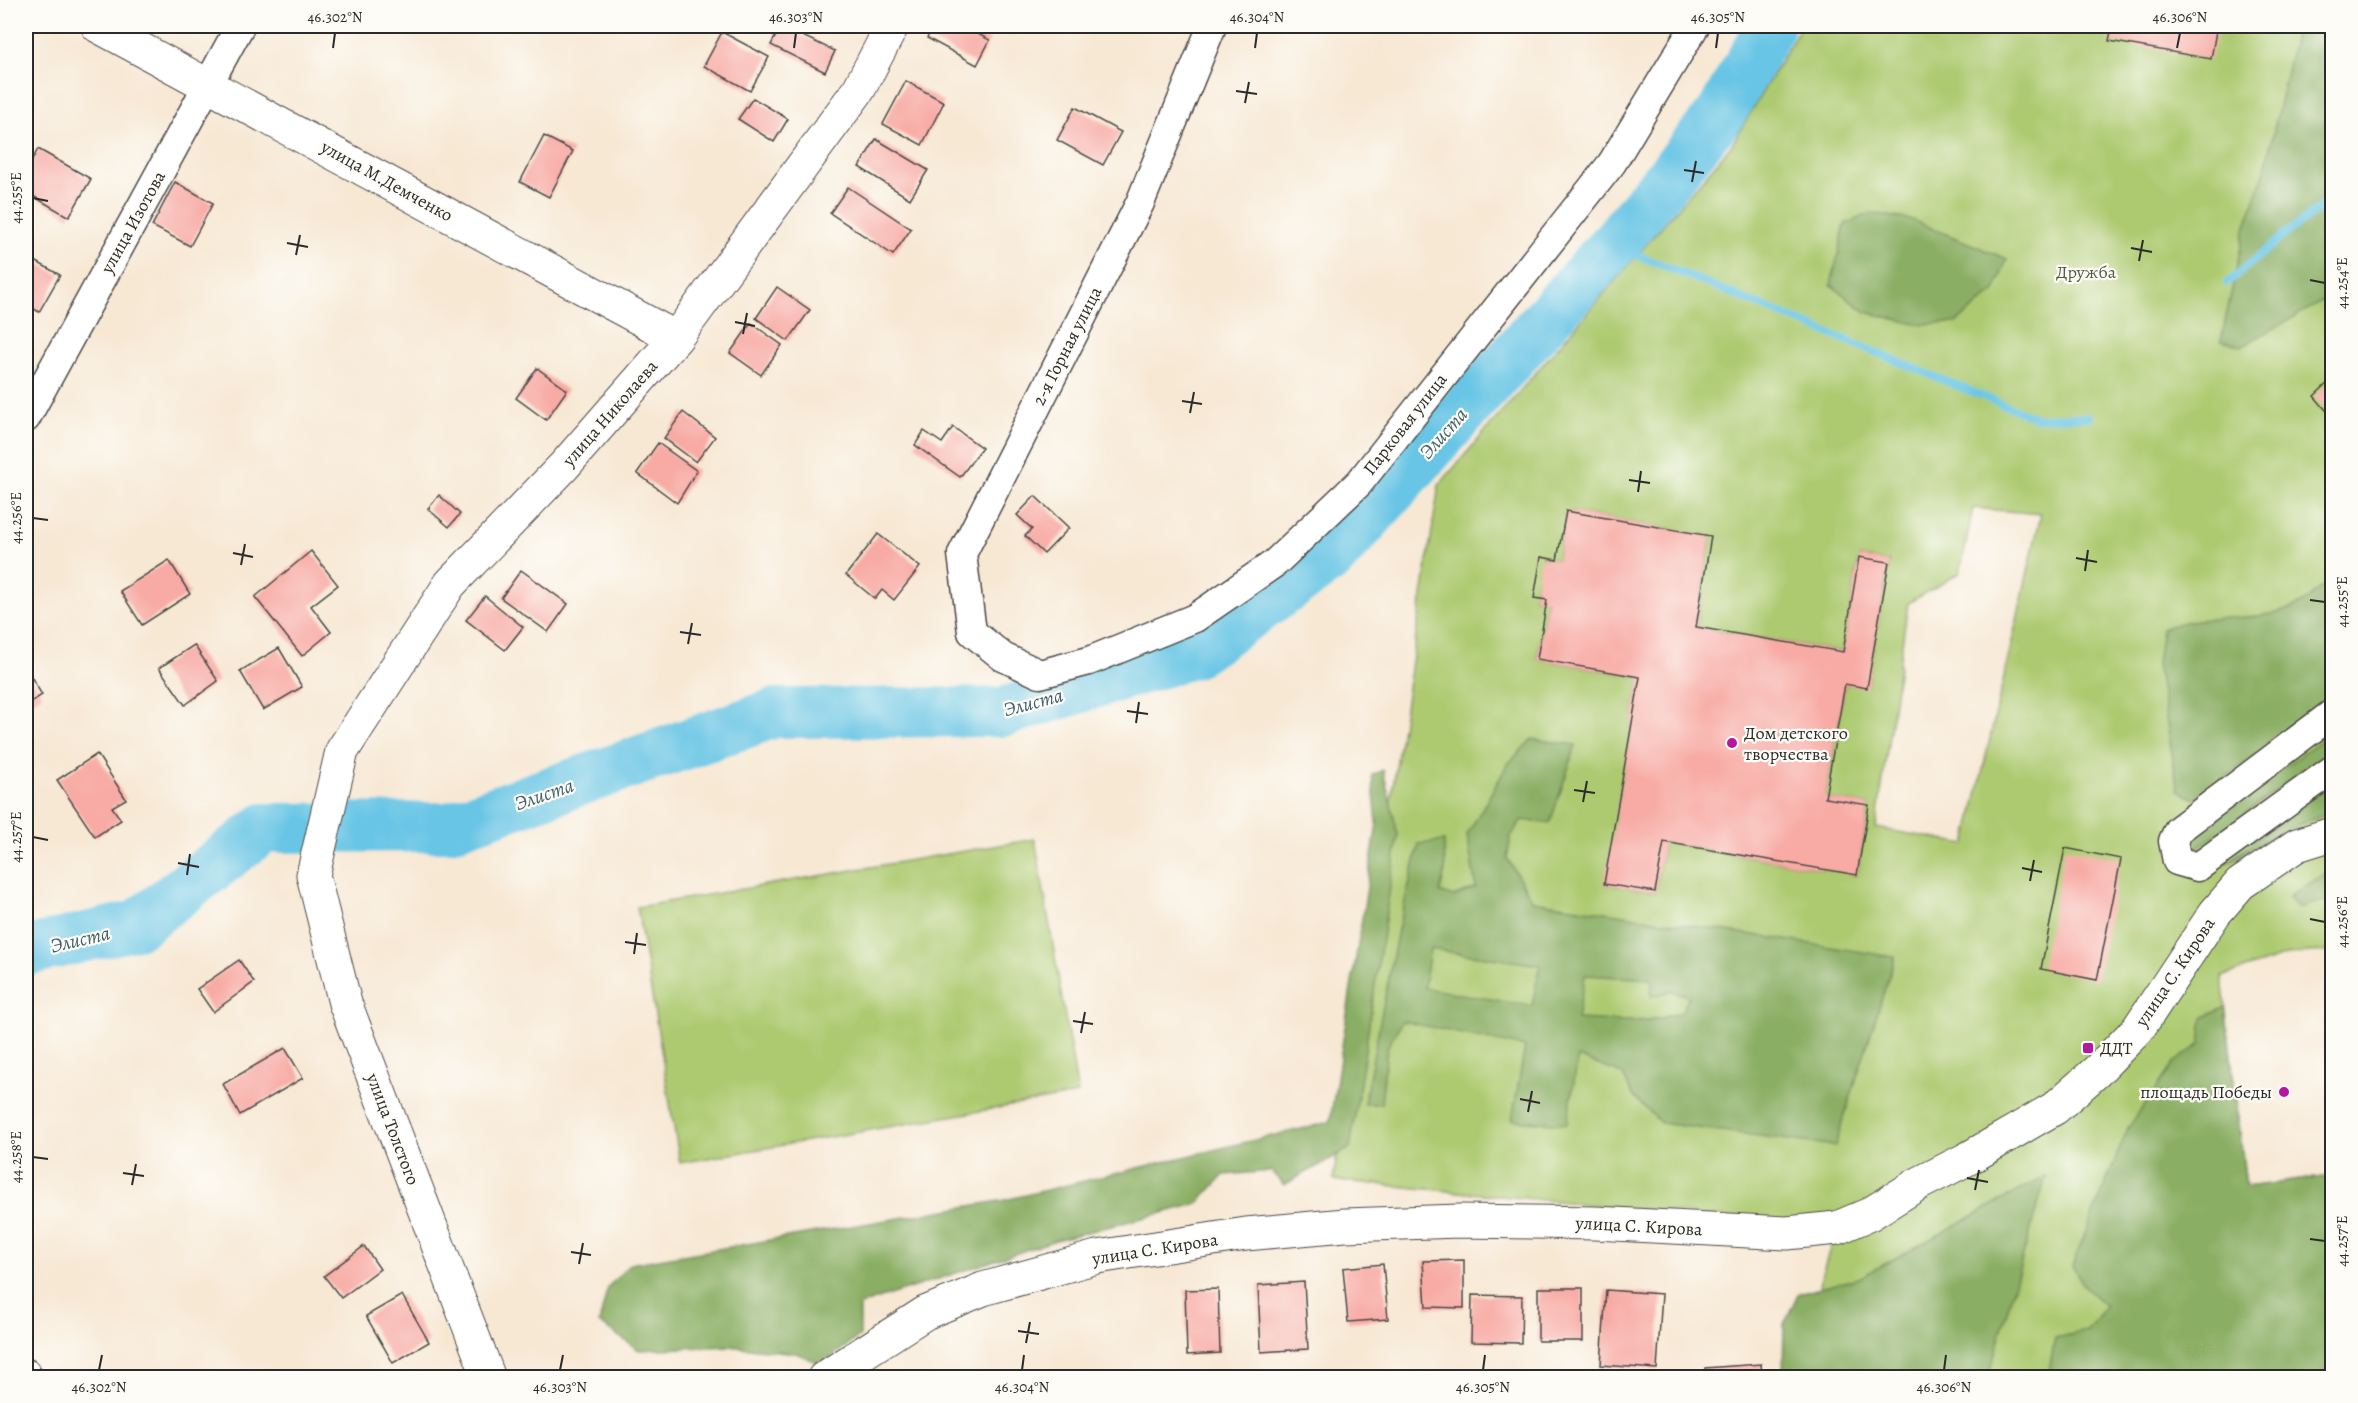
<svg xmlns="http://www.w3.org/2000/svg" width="2358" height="1403" font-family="Alegreya,serif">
  <rect width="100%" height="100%" fill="#fdfcf7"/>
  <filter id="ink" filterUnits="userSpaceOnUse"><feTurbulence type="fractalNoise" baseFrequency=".0167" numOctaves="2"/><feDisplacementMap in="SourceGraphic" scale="12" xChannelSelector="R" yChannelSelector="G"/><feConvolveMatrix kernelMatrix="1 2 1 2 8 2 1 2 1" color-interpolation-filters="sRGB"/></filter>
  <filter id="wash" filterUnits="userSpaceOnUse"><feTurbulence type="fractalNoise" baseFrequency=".008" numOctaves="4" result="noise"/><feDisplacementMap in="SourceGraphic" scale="24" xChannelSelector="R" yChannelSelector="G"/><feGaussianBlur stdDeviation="1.35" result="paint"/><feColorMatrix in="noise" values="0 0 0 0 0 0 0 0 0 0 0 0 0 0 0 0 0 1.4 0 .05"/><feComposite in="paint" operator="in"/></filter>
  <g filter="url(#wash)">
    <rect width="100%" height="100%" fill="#f7e8d4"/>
    <g fill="#adca71" stroke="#6c7a4e" stroke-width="1.5" fill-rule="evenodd">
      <path d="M 1801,26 L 2332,26 L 2332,951 L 2286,955 L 2222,977 L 2246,1187 L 2332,1176 L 2332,1377 L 1811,1377 L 1821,1279 L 1836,1228 L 1333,1180 L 1439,485 L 1731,146 ZM 1973,508 L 2041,514 L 1966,844 L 1876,828 L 1908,603 L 1960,573 ZM 1566,511 L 1711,536 L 1696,627 L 1843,652 L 1859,557 L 1889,562 L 1867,687 L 1845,684 L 1825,798 L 1869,805 L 1857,875 L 1664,842 L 1655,892 L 1605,884 L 1640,677 L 1537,659 L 1547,600 L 1534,598 L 1542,557 L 1557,560 Z"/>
      <path d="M 1035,839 L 1078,1094 L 680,1163 L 637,907 Z"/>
    </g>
    <g fill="#8aae63" stroke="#5a6c47" stroke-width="1.5" fill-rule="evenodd">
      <path d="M 2297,26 L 2332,26 L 2332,296 L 2242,346 L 2221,341 L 2244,232 L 2265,170 Z"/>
      <path d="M 1871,213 L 1912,220 L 2007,259 L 1995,291 L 1956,323 L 1916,324 L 1866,312 L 1831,285 L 1845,224 Z"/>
      <path d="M 2332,578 L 2332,699 L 2195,799 L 2178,791 L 2157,663 L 2162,629 C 2203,611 2252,625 2295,607 C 2308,602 2321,587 2332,578 Z"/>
      <path d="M 2332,732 L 2332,750 L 2193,851 L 2187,838 Z"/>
      <path d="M 1532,739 L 1576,745 L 1550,823 L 1522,820 L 1511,836 L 1507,858 L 1533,901 L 1895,957 L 1835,1146 L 1661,1123 L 1634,1097 L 1622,1074 L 1578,1057 L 1567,1124 L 1512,1120 L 1525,1047 L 1402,1021 L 1387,1048 L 1381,1104 L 1364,1104 L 1398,930 L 1419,844 L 1444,841 L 1445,871 L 1440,892 L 1453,897 L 1476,888 L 1467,835 L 1508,764 ZM 1430,949 L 1540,965 L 1532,1006 L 1424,988 ZM 1585,975 L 1652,979 L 1651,996 L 1672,991 L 1689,996 L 1682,1012 C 1647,1025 1614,1021 1577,1019 Z"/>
      <path d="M 1383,770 L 1398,835 L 1350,1148 L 1284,1185 L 1272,1171 L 1224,1175 L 1197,1204 L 1056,1240 L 860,1305 L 860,1336 L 821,1364 L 796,1353 L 729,1346 L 639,1350 L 599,1323 L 608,1287 L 630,1264 L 1005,1200 L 1330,1122 L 1377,824 L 1372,775 Z"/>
      <path d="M 2332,781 L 2332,812 L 2278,833 L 2225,864 Z"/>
      <path d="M 2332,869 L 2332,899 L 2298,908 L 2289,897 Z"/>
      <path d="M 2225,1007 L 2246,1187 L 2332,1176 L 2332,1377 L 2048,1377 L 2055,1338 L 2087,1331 L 2106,1306 L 2086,1288 L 2072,1266 L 2128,1128 L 2175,1062 L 2200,1044 L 2203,1018 Z"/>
      <path d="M 2046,1176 L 1988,1377 L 1783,1377 L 1784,1324 L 1798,1294 L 1859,1278 Z"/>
    </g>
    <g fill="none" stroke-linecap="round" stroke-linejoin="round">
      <g stroke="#67c5e5" stroke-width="8">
        <path d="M 1613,245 L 2036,418 L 2089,417"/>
        <path d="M 2227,283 L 2289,231 L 2332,199"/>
      </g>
      <path stroke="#67c5e5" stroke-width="50" d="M 26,951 L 137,925 L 264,828 L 449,827 L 775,713 L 1003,712 L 1194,653 L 1331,558 L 1613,245 L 1720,115 L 1770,26"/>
    </g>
    <g id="blocks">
      <g fill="#f8aba5">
        <path d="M 781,26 L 835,51 L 825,72 L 771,45 Z"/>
        <path d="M 933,26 L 962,26 L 990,40 L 977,65 L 927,38 Z"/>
        <path d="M 2112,26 L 2217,26 L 2211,59 L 2109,41 Z"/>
        <path d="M 722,32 L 769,57 L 750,91 L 704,66 Z"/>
        <path d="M 906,81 L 944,102 L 922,145 L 883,124 Z"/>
        <path d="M 753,98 L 788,119 L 774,142 L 738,119 Z"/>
        <path d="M 1075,107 L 1121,132 L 1103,165 L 1057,140 Z"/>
        <path d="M 544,136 L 573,151 L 549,197 L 520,182 Z"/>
        <path d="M 876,139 L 928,170 L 910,199 L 859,167 Z"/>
        <path d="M 38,149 L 91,179 L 69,217 L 26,192 L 26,172 Z"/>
        <path d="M 175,182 L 213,203 L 190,246 L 152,226 Z"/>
        <path d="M 848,187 L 911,229 L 893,255 L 830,213 Z"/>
        <path d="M 28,257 L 60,275 L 39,312 L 26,304 L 26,262 Z"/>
        <path d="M 777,287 L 810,310 L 788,341 L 756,318 Z"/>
        <path d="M 751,323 L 782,345 L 761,375 L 730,353 Z"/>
        <path d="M 537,368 L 567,390 L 546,420 L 516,398 Z"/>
        <path d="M 2332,379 L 2332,417 L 2314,396 Z"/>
        <path d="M 683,412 L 715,437 L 696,462 L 664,438 Z"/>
        <path d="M 953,427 L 982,448 L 960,477 L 915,445 L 924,431 L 942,443 Z"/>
        <path d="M 658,443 L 697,471 L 677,503 L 637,473 Z"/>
        <path d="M 439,495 L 460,514 L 449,527 L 428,509 Z"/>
        <path d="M 1035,496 L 1069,528 L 1044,554 L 1025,536 L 1032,529 L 1017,515 Z"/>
        <path d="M 1566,511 L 1711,536 L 1696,627 L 1843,652 L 1859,557 L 1889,562 L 1867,688 L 1845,684 L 1825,798 L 1869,805 L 1857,875 L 1664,842 L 1655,892 L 1604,884 L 1640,677 L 1537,659 L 1547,600 L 1534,598 L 1541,557 L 1557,560 Z"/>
        <path d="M 878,534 L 920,567 L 894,600 L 882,590 L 875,599 L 846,575 Z"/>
        <path d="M 311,551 L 338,585 L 311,606 L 331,632 L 302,656 L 255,597 Z"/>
        <path d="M 169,560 L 190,594 L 142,625 L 120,591 Z"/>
        <path d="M 521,570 L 568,604 L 548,632 L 501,598 Z"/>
        <path d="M 485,596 L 523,627 L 505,650 L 466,620 Z"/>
        <path d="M 194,645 L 218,681 L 185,705 L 159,668 Z"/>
        <path d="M 279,648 L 302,687 L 263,710 L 240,671 Z"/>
        <path d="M 26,668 L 42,695 L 26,705 Z"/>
        <path d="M 97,754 L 126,799 L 112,807 L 121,820 L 95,837 L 57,780 Z"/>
        <path d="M 2065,848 L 2121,859 L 2097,980 L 2041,969 Z"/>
        <path d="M 239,960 L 254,982 L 213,1012 L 197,989 Z"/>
        <path d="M 285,1048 L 303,1078 L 240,1115 L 223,1084 Z"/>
        <path d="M 364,1246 L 380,1269 L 341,1298 L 324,1276 Z"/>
        <path d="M 1464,1260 L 1464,1308 L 1426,1307 L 1423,1261 Z"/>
        <path d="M 1383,1264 L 1388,1319 L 1348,1322 L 1343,1268 Z"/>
        <path d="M 1304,1282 L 1308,1349 L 1261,1352 L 1258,1285 Z"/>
        <rect x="1538" y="1288" width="45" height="53"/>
        <path d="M 1218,1289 L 1220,1353 L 1187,1355 L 1185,1290 Z"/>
        <path d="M 1606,1290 L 1662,1294 L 1657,1369 L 1601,1365 Z"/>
        <path d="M 402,1295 L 429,1342 L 393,1363 L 366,1316 Z"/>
        <path d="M 1472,1295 L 1522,1296 L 1521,1343 L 1471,1342 Z"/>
        <path d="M 1761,1364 L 1762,1378 L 1705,1378 L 1705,1368 Z"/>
      </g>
    </g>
  </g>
  <g filter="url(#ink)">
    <use href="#blocks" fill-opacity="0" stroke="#4a4744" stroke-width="1.5"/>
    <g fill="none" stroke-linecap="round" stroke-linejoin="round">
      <g stroke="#4a4744" stroke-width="31">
        <g id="minor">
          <path d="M 1212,26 L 1140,203 L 962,554 L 972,632 L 1003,657 L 1040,674 L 1089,661 L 1195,618 L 1275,563 L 1359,483 L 1612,163 L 1695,26"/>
          <path d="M 26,418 L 240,26"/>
          <path d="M 2332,714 L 2178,830 L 2173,841 L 2177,861 L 2198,867 L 2332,770"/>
          <path d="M 26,1373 L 29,1378"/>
        </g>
      </g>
      <g stroke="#4a4744" stroke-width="35">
        <g id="tertiary">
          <path d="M 98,26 L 676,338"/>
          <path d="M 489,1378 L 345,1003 L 313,875 L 342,751 L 450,584 L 564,466 L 676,338 L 859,89 L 892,26"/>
        </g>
      </g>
      <g stroke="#4a4744" stroke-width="35">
        <path id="secondary" d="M 824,1378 L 925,1313 L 983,1289 L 1097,1257 L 1246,1234 L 1345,1225 L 1459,1221 L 1595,1223 L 1787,1233 L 1837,1228 L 1870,1214 L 1918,1184 L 1969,1158 L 2055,1108 L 2097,1071 L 2138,1029 L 2215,913 L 2240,884 L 2297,845 L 2332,834"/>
      </g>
      <use href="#minor" stroke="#fff" stroke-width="28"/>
      <use href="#tertiary" stroke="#fff" stroke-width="33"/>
      <use href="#secondary" stroke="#fff" stroke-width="33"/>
    </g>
  </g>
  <path fill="none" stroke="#2b2b2b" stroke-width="2" d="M 333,48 L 335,33M 794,48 L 796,33M 1255,48 L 1257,33M 1716,48 L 1718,33M 2177,48 L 2180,33M 1236,91 L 1257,94M 1245,103 L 1249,82M 1684,170 L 1704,173M 1692,182 L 1696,161M 33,198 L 48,201M 287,243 L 308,247M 2131,248 L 2152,252M 296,255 L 300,235M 2139,261 L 2143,240M 2310,280 L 2325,283M 735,322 L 755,326M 743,334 L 747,313M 1182,401 L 1202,404M 1190,413 L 1194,392M 1629,480 L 1650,483M 1638,492 L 1641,471M 33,518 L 48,520M 233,553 L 253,557M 2076,558 L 2097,562M 241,565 L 245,544M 2085,571 L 2088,550M 2310,600 L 2325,602M 680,632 L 701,635M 688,644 L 692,623M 1127,711 L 1148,714M 1136,723 L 1139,702M 1574,790 L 1595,793M 1583,802 L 1587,781M 33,837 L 48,840M 178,863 L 199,867M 2022,868 L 2042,872M 187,875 L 190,854M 2030,881 L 2034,860M 2310,919 L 2325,922M 625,942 L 646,945M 634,954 L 637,933M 1073,1021 L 1093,1024M 1081,1033 L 1085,1012M 1520,1099 L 1540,1103M 1528,1112 L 1532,1091M 33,1157 L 48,1159M 123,1173 L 144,1176M 1967,1178 L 1988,1182M 132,1185 L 136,1164M 1975,1190 L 1979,1170M 2310,1239 L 2325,1241M 571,1252 L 591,1255M 579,1264 L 583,1243M 1018,1331 L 1039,1334M 1026,1343 L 1030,1322M 99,1370 L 102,1355M 560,1370 L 563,1355M 1022,1370 L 1024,1355M 1483,1370 L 1485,1355M 1944,1370 L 1946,1355"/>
  <g fill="#b5179e" stroke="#fdfcf7" stroke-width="2">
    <circle cx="1732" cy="743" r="6"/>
    <rect x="2082" y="1042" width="12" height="12" rx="3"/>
    <circle cx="2284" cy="1092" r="6"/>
  </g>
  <g text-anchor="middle" stroke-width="4.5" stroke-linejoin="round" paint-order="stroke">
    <g font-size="18" fill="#2b2b2b" stroke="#fdfcf7">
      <text transform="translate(387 181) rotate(29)" y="6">улица М.Демченко</text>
      <text transform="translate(133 222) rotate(-61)" y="6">улица Изотова</text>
      <text transform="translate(1067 346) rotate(-63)" y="6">2-я Горная улица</text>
      <text transform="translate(610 413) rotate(-49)" y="6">улица Николаева</text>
      <text transform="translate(1405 424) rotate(-52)" y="6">Парковая улица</text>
      <text transform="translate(2175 972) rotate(-56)" y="6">улица С. Кирова</text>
      <text transform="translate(393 1129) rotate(69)" y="6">улица Толстого</text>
      <text transform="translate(1639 1226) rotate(3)" y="6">улица С. Кирова</text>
      <text transform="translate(1155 1249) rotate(-9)" y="6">улица С. Кирова</text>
    </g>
    <g font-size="18" fill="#525b40" stroke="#fdfcf7">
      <text x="2086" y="278">Дружба</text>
    </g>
    <g font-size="18" fill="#2b2b2b" stroke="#fdfcf7" text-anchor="start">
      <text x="1744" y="739">Дом детского<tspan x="1744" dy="21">творчества</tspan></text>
      <text x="2100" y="1054">ДДТ</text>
      <text x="2272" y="1098" text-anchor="end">площадь Победы</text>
    </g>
    <g font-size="20" font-style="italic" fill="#40616c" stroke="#fdfcf7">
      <text transform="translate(1443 433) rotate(-48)" y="7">Элиста</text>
      <text transform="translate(1033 702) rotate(-15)" y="7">Элиста</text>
      <text transform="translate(544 794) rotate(-19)" y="7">Элиста</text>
      <text transform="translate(80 939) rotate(-13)" y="7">Элиста</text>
    </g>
  </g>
  <rect width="2358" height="1403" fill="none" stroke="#fdfcf7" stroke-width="66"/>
  <rect x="33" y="33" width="2292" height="1337" fill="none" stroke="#2b2b2b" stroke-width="2"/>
  <g font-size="15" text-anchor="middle" fill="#2b2b2b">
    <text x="335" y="22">46.302°N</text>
    <text x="796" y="22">46.303°N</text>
    <text x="1257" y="22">46.304°N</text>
    <text x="1718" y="22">46.305°N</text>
    <text x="2180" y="22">46.306°N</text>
    <text transform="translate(16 198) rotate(-90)" y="5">44.255°E</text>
    <text transform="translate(2342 283) rotate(-90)" y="5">44.254°E</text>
    <text transform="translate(16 518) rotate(-90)" y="5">44.256°E</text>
    <text transform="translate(2342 602) rotate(-90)" y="5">44.255°E</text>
    <text transform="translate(16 837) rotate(-90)" y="5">44.257°E</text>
    <text transform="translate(2342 922) rotate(-90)" y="5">44.256°E</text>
    <text transform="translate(16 1157) rotate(-90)" y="5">44.258°E</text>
    <text transform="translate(2342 1241) rotate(-90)" y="5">44.257°E</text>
    <text x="99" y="1392">46.302°N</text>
    <text x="560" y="1392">46.303°N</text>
    <text x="1022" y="1392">46.304°N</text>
    <text x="1483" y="1392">46.305°N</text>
    <text x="1944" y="1392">46.306°N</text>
  </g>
</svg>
